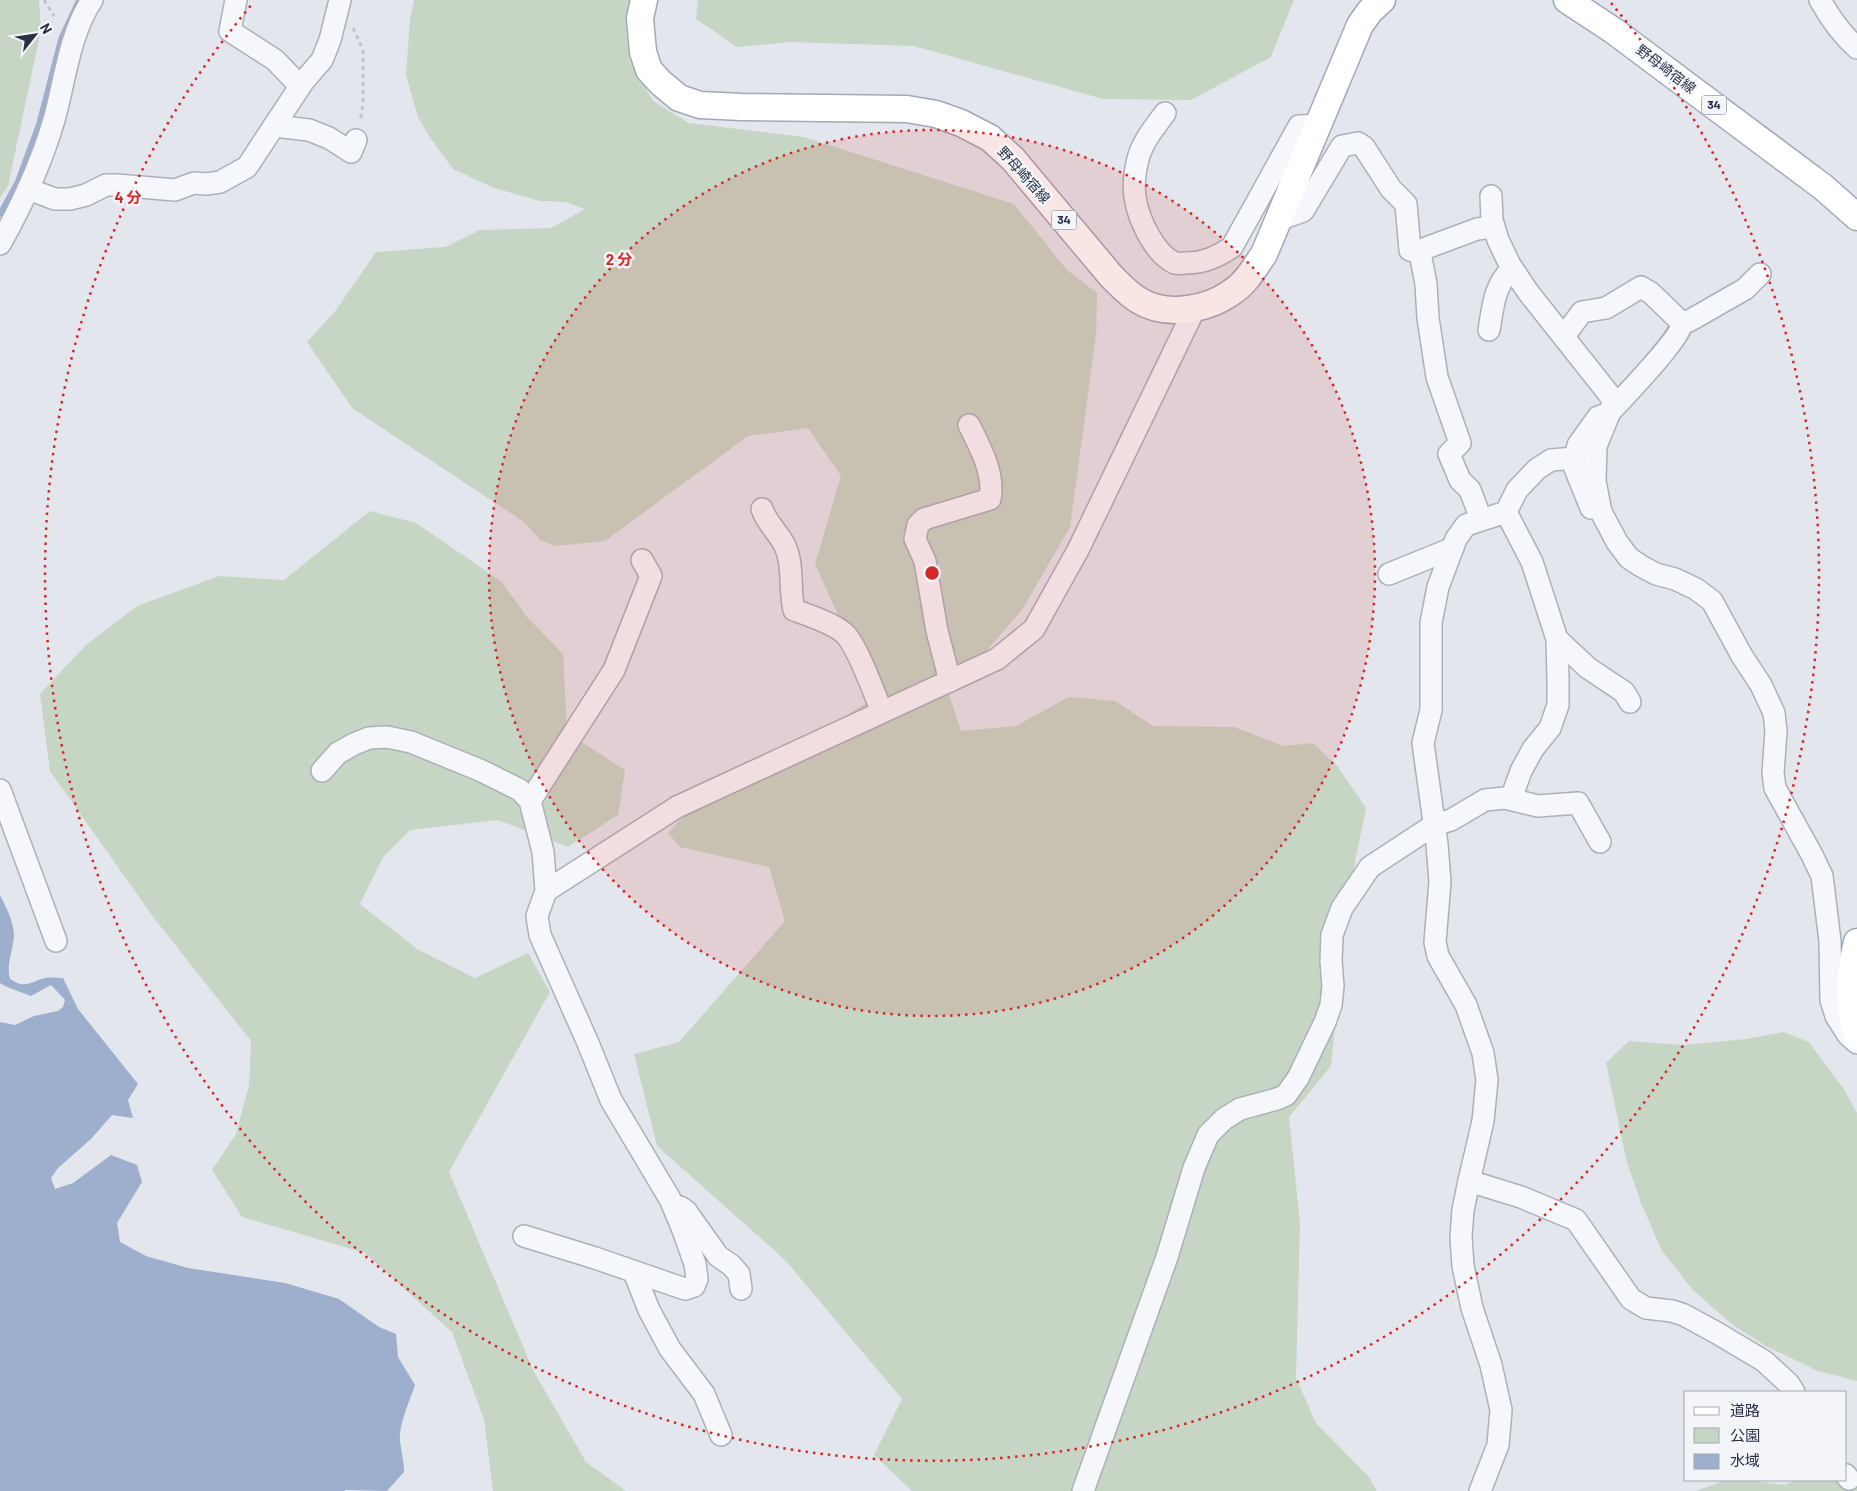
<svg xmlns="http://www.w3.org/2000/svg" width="1857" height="1491" font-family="Barlow,'Noto Sans JP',sans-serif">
  <rect width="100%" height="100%" fill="#e3e6ec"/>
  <g fill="#c7d6c4">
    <path d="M 0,0 L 39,0 L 41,30 L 8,186 L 0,198 Z"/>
    <path d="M 414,0 L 634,0 L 629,58 L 653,101 L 689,123 L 804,137 L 1014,204 L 1067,270 L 1097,293 L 1096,335 L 1070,527 L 1022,610 L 949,694 L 961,731 L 1016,726 L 1069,697 L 1115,701 L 1153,726 L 1234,727 L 1284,746 L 1313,743 L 1338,767 L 1366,808 L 1356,857 L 1342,951 L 1331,1066 L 1289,1117 L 1300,1223 L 1296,1378 L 1316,1423 L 1368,1476 L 1377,1491 L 912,1491 L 874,1455 L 902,1399 L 785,1260 L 657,1146 L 634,1054 L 679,1042 L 785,921 L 769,867 L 680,847 L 668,833 L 694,805 L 742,785 L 875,697 L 815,564 L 841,476 L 808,428 L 748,436 L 605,541 L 556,546 L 540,540 L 524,522 L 352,408 L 307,342 L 336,310 L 376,252 L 445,247 L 480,230 L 551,228 L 585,209 L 565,202 L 540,201 L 494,188 L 453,169 L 431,139 L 418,117 L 406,75 L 410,19 Z"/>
    <path d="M 698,0 L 1294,0 L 1271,57 L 1191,100 L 1103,99 L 914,46 L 790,42 L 737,47 L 696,19 Z"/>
    <path d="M 370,511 L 416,523 L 502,582 L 526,616 L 563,654 L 567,733 L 625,770 L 618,815 L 568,847 L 498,820 L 410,830 L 383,857 L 360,904 L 417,949 L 475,978 L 528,953 L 550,992 L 449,1172 L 533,1370 L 586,1462 L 626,1491 L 493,1491 L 484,1420 L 452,1332 L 365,1253 L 242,1217 L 212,1170 L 236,1134 L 249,1085 L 251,1041 L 154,918 L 50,771 L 40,694 L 85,646 L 137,606 L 219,576 L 284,580 Z"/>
    <path d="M 1784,1032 L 1809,1042 L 1845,1091 L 1857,1113 L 1857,1381 L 1818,1371 L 1766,1346 L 1733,1325 L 1694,1291 L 1662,1251 L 1641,1203 L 1627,1163 L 1606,1063 L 1629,1041 L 1683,1045 L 1746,1039 Z"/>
    <path d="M 1726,1480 L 1747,1480 L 1784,1485 L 1797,1480 L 1846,1480 L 1857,1483 L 1857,1491 L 1696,1491 Z"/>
  </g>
  <path fill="#9dafcd" d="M 0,895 C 6,907 14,922 14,936 C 13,951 6,964 10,979 C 27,990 30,981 46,978 C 51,977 58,978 63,978 L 78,1009 L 138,1084 L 128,1100 L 133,1118 L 112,1115 L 91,1139 L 58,1168 L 51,1178 L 55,1189 L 73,1183 L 111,1155 L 137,1165 L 142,1182 L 117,1223 L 120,1242 L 146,1256 L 188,1268 L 285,1283 L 339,1299 L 379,1327 L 396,1334 L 398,1357 L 415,1385 C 410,1400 399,1424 400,1440 C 401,1451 404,1461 404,1472 L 387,1491 L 345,1490 L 345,1491 L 0,1491 L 0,1022 L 15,1025 L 34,1016 L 58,1011 L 63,1007 L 65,1000 L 51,985 L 31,996 L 7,987 L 0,983 Z"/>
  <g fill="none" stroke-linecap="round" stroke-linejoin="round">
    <path stroke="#9dafcd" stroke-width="5.5" d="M 0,214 L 18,181 L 39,124 L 61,39 L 79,0"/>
    <g stroke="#acb0ba" stroke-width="24">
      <g id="minor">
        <path d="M 236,0 L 230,31 L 275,60 L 300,86"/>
        <path d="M 1820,0 C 1830,18 1841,34 1857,48"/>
        <path d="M 1165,113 C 1155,127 1142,142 1138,159 C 1135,171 1133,184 1135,197 C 1138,218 1154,254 1175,263 C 1178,264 1183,263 1186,263 C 1204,263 1217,257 1232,247 L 1299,126 L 1318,125"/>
        <path d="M 274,126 L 309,130 L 329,138 L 351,152 L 356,140"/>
        <path d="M 28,189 L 55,199 L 70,199 L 86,195 L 106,185 L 117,185 L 175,190 L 194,183 L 206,184 L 220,182 L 247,167 L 303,82 L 322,60 L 330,40 L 340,0"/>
        <path d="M 1491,196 L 1492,220 L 1498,240 L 1510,265 L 1528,292 L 1612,398 L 1612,407 L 1596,446 L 1595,481 L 1601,512 L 1617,542 L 1629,558 L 1641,566 L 1656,574 L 1675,579 L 1696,589 L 1712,601 L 1742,656 L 1761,685 L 1774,713 L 1776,731 L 1773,773 L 1775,788 L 1812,855 L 1822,876 L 1830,941 L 1831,1000 L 1836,1016 L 1848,1035 L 1857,1043"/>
        <path d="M 1278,220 L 1303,211 L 1342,146 L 1358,143 L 1364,147 L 1391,189 L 1406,204 L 1410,250 L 1420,253 L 1426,284 L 1428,318 L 1437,377 L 1460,443 L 1449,454 L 1460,480 L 1470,490 L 1481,519"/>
        <path d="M 0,244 C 22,205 41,164 54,120 C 65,81 69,35 92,0"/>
        <path d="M 1420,253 L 1426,248 L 1477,229 L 1494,227"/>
        <path d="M 1489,330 C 1493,307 1494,285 1512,269"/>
        <path d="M 1564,336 L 1582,312 L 1606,308 L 1641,287 L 1651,293 L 1682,323 L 1689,321 L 1745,289 L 1760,274"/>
        <path d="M 1591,508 L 1574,466 L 1575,458 L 1578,445 L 1598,417 L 1609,413 C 1622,399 1682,337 1682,323"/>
        <path d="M 762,509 C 767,524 779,533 785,546 C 794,566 789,589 794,610 C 808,615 836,624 846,635 C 859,650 874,693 882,712"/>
        <path d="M 1506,512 L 1532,562 L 1557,639 L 1558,679 L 1558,705 L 1550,728 L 1533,749 L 1521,771 L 1511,799"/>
        <path d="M 1389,574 L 1453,548"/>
        <path d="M 1557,639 L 1588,668 L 1624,692 L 1630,702"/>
        <path d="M 950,681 L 937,631 L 925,561 L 915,539 L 918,525 L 924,519 L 990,499 C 995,474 980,447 969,425"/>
        <path d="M 322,771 L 338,753 L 354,744 L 369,738 L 387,737 L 411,742 L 482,771 L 520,790 L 530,801 L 543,852 L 546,891 L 537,916 L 540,935 L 588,1043 L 611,1100 L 670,1199 L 683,1230 L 695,1264 L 697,1279 L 694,1286 L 685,1289 L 595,1258 L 524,1236"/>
        <path d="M 0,790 L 56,941"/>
        <path d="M 530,801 L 614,670 L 651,576 L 642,560"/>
        <path d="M 546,891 L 677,807 L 997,659 L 1034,629 L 1078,550 L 1195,308"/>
        <path d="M 1469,1181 L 1521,1197 L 1576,1220 L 1631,1299 L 1646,1308 L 1672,1311 L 1684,1315 L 1717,1333 L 1764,1361 L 1789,1384 L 1794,1392"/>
        <path d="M 680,1207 L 686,1211 L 718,1256 L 731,1265 L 739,1274 L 741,1289"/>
        <path d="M 634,1272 L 649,1310 L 670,1349 L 704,1394 L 721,1435"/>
        <path d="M 1846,1475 L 1849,1479"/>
        <path d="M 1083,1491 L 1167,1257 L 1194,1168 L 1208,1135 L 1224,1119 L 1240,1109 L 1277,1099 L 1286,1095 L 1298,1078 L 1325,1022 L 1331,1005 L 1333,986 L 1331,961 L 1332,935 L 1342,908 L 1370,867 L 1434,825 L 1451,820 L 1485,800 L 1505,798 L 1538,806 L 1578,803 L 1600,842"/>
        <path d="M 1480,1491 L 1498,1445 L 1501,1410 L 1491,1365 L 1472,1308 L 1463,1266 L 1461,1237 L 1463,1210 L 1469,1181 L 1483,1121 L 1487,1080 L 1483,1053 L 1472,1022 L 1466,1005 L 1438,956 L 1435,942 L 1440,882 L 1437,844 L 1423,743 L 1431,710 L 1431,623 L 1438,587 L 1456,539 L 1466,525 L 1506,512 L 1517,490 L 1537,469 L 1551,460 L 1575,458"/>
      </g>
    </g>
    <g stroke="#a2a8b8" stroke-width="29">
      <g id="major">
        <path d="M 644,0 L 640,18 L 643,52 L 649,70 L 661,83 L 679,98 L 700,105 L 741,107 L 907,109 L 936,114 L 961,123 L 990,138 L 1013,159 L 1111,276 C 1120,285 1129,295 1140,301 C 1167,317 1207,310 1232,292 C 1246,283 1255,267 1264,254 L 1360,25 L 1370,11 L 1382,0"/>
        <path d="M 1567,0 L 1614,31 L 1823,187 L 1857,217"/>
        <path d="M 1857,942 C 1849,973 1847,1006 1857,1036"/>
      </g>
    </g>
    <g stroke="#c1c4cb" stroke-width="3" stroke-dasharray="4 4" stroke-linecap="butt">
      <path d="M 44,0 L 54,16"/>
      <path d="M 353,28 L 363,50 L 363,104 L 360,122"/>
    </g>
    <use href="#minor" stroke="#f6f7fa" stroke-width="21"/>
    <use href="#major" stroke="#fff" stroke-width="26"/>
  </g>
  <circle cx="932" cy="573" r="443" fill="#d62828" fill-opacity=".12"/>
  <g fill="none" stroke="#d62828" stroke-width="2.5" stroke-dasharray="2.5 5">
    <circle cx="932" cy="573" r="443"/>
    <path d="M1611 3A887 887 0 1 1 253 3"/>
  </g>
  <g text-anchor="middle" stroke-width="5" stroke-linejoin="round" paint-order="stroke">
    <g fill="#f3f5f9" stroke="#666c7b" stroke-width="1">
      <rect x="1701.5" y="95.5" width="25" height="19" rx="4"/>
      <rect x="1051.5" y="210.5" width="25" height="19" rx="4"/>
    </g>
    <g font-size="12" font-weight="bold" fill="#2a3145">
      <text x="1714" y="109">34</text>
      <text x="1064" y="224">34</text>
    </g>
    <g font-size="14" fill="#2a3145" stroke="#f3f5f9">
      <text transform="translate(1666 69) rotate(37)" y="5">野母崎宿線</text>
      <text transform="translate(1024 175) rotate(48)" y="5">野母崎宿線</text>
    </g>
  </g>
  <circle cx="932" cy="573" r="8" fill="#d62828" stroke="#f3f5f9" stroke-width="2.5"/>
  <g font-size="15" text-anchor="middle" font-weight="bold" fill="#d62828" stroke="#f3f5f9" stroke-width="5" stroke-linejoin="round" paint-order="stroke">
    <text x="128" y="203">4 分</text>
    <text x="619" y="265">2 分</text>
  </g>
  <rect x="1684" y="1391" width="162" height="90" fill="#f3f5f9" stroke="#a3a7b1"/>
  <rect x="1694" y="1407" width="25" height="8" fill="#ffffff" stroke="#a3a7b1"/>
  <text x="1730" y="1416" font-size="15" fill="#2a3145">道路</text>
  <rect x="1694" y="1428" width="25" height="15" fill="#c7d6c4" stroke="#a3a7b1"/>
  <text x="1730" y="1441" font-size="15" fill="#2a3145">公園</text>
  <rect x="1694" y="1454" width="25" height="15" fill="#9dafcd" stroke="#a3a7b1"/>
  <text x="1730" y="1466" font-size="15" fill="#2a3145">水域</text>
  <g transform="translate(35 35) rotate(60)" stroke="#f3f5f9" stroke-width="4" paint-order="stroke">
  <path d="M0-4L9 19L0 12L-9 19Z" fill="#2a3145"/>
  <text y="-8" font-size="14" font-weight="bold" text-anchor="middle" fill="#2a3145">N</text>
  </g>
</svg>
